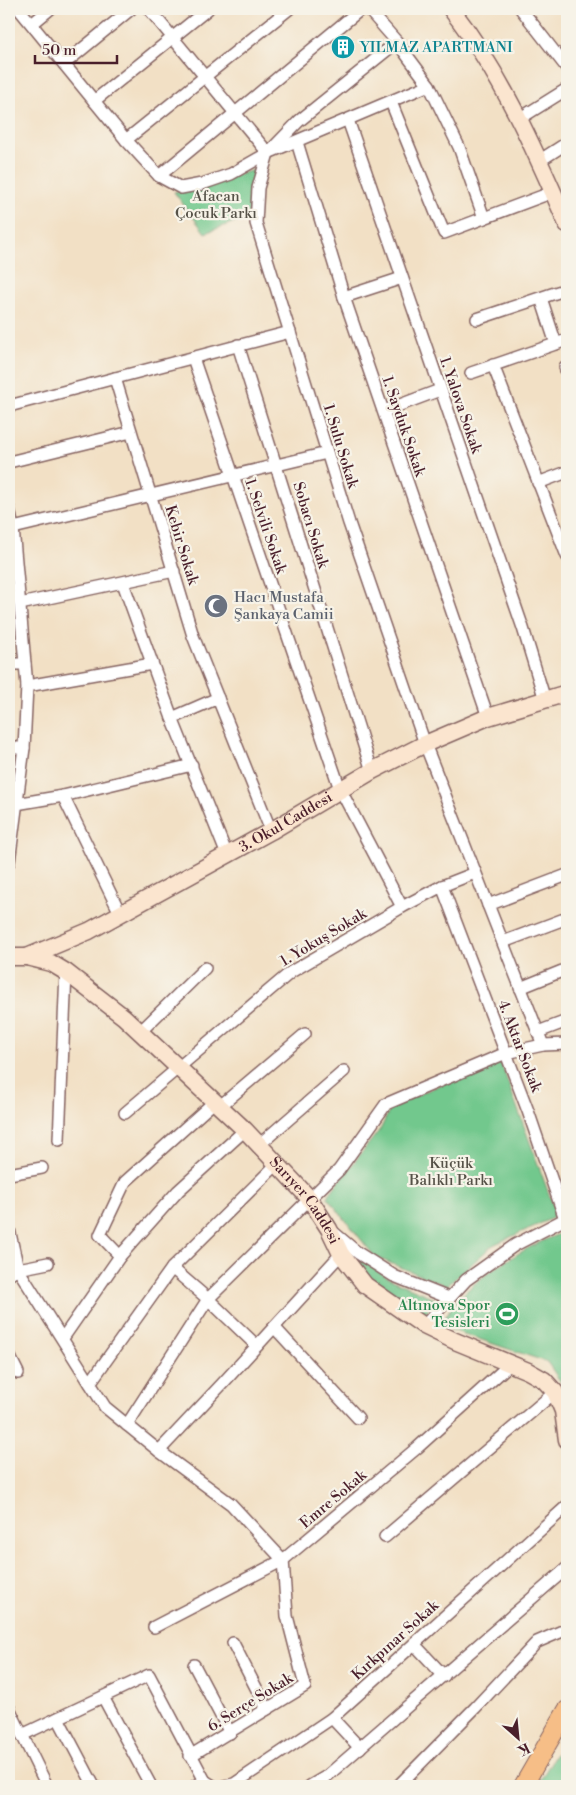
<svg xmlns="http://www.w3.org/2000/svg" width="576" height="1795" font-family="'Libre Bodoni',serif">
  <rect width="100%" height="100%" fill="#f7f3e8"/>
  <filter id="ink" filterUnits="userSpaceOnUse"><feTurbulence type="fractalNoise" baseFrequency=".02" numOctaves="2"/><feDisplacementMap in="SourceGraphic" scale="10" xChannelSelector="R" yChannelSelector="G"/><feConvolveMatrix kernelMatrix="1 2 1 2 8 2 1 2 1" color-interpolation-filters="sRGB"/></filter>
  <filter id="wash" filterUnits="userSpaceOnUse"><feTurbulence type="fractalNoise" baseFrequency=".0096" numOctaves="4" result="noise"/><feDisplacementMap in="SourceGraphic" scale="20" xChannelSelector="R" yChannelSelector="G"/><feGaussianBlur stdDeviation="1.12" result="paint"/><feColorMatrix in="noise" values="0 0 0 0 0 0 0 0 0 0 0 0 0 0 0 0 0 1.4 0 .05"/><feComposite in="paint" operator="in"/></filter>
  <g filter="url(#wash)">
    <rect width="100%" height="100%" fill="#f2e0c5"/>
    <g fill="#72c88d" stroke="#5e745c">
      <path d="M 254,170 L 258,171 L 248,217 L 205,233 L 174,192 Z"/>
      <path d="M 499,1058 L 557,1216 L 493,1245 L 447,1286 L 375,1257 L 327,1197 L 381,1128 L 391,1107 Z"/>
      <path d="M 567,1231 L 567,1391 L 547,1362 L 452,1330 L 443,1322 C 446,1316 449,1310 453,1305 C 479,1274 529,1244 567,1231 Z"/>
      <path d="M 352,1254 L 390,1279 L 434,1298 L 424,1317 L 378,1285 L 350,1257 Z"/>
      <path d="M 567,1735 L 567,1786 L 537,1786 Z"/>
    </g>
  </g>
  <g filter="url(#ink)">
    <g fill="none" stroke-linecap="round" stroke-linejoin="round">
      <g stroke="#856361" stroke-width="14">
        <g id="street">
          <path d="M 19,9 L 126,140 L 159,176 L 181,188 L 202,184 L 231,174 L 268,153 L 429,85"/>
          <path d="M 149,9 L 268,153"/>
          <path d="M 368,9 L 397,42 L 429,85 L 459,147 L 484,218"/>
          <path d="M 521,9 L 567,68"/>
          <path d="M 32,24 L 50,9"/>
          <path d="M 397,42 L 299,121 L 268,153 L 258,188 L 256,223 L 349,523 L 425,744 L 543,1045"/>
          <path d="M 64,64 L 131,9"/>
          <path d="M 94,101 L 208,9"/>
          <path d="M 391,102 L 444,233 L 553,192"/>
          <path d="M 519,119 L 567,89"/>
          <path d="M 348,120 L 523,628 L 545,700"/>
          <path d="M 126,140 L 289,9"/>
          <path d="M 297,142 L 344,297 L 488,717"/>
          <path d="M 539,161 L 567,143"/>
          <path d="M 159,176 L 361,9"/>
          <path d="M 344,297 L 402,278"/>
          <path d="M 541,298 L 556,344"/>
          <path d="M 477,319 L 567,289"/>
          <path d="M 238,345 L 372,771"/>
          <path d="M 193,358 L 340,789 L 402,907"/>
          <path d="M 493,365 L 567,556"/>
          <path d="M 565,367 L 567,373"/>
          <path d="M 471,373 L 567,340"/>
          <path d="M 115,378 L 193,636 L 271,831"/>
          <path d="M 9,406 L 290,332"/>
          <path d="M 384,411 L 440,390"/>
          <path d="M 9,462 L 131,432"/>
          <path d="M 538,483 L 567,472"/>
          <path d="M 9,509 L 13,528 L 27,686 L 24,748 L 9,862"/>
          <path d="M 9,529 L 327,453"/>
          <path d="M 123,583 L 172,718 L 227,855"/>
          <path d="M 20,604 L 174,571"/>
          <path d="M 9,664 L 25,664"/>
          <path d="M 27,686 L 152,664"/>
          <path d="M 172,718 L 218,698"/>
          <path d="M 9,748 L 24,748"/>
          <path d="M 63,796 L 120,913"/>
          <path d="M 16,804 L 63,796 L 192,765"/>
          <path d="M 442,886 L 528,1111 L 565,1219"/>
          <path d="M 488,905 L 567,875"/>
          <path d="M 503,942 L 567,918"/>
          <path d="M 520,988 L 567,969"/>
          <path d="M 538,1032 L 567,1021"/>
          <path d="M 139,1033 L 205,968"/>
          <path d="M 219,1107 L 305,1034"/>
          <path d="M 125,1113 L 291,972 L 402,907 L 442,886 L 475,873"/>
          <path d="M 59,1140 L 66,972"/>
          <path d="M 259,1145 L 344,1071"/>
          <path d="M 9,1174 L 42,1168"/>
          <path d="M 9,1229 L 18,1269 L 105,1407 L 159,1451 L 231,1504 L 283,1560 L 287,1616 L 305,1686 L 190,1756"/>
          <path d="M 332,1231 L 358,1253 L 394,1276 L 449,1298"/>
          <path d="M 120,1256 L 100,1235 L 125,1182 L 214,1102"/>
          <path d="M 172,1268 L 208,1299 L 257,1346"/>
          <path d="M 9,1275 L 18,1269 L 48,1263"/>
          <path d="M 424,1326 L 466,1280 L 515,1245 L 567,1218"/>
          <path d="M 274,1327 L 358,1418"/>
          <path d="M 63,1338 L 120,1256 L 178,1191 L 245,1130"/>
          <path d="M 9,1355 L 18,1373"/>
          <path d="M 90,1383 L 172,1268 L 277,1164"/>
          <path d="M 127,1425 L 208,1299 L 339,1170 L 386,1104 L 506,1053 L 543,1045 L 567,1044"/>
          <path d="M 159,1451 L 223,1383 L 341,1254"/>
          <path d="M 385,1537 L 555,1392"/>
          <path d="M 154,1627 L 283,1560 L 417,1448 L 510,1364"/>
          <path d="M 233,1643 L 267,1709"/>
          <path d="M 414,1644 L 444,1676"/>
          <path d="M 194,1665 L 230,1733"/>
          <path d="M 103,1697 L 151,1786"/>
          <path d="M 9,1708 L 47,1786"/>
          <path d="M 58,1718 L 94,1786"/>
          <path d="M 332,1718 L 360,1748"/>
          <path d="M 22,1735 L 149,1675 L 205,1781"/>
          <path d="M 195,1786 L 205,1781 L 213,1786"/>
          <path d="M 224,1786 L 234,1784 L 332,1718 L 567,1506"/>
          <path d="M 310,1786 L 327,1776 L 567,1568"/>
          <path d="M 398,1786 L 475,1708 L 537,1642 L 567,1629"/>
        </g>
      </g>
      <g stroke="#856361" stroke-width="19">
        <g id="secondary">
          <path d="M 451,9 C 501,73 535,150 567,224"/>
          <path id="s1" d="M 9,957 L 27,957 L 89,931 L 271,831 L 372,771 L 425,744 L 488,717 L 567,693"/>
          <path id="s2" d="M 27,957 L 51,963 L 66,972 L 124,1017 L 245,1130 L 309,1198 L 329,1229 L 341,1254 L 365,1285 L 424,1326 L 455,1341 L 528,1371 L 544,1380 L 555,1392 L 563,1411 L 567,1440"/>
        </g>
      </g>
      <g stroke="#856361" stroke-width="20">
        <path id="primary" d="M 523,1786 L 567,1710"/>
      </g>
      <use href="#street" stroke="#fff" stroke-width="11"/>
      <use href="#secondary" stroke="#fbe5cf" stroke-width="16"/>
      <use href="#primary" stroke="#f6be87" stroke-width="18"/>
    </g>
  </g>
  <defs>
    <g id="building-disc" transform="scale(1.25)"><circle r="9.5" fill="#0f9aa8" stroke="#f7f3e8"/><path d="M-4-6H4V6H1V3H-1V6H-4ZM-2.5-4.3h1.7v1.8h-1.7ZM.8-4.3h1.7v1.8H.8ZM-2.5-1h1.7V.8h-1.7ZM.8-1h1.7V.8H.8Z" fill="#fff"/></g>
    <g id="mosque-disc" transform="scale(1.25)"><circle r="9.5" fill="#6b7280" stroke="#f7f3e8"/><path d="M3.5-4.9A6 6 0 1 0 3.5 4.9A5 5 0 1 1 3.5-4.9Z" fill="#fff"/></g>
    <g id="stadium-disc" transform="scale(1.25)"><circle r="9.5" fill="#2e9e5b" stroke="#f7f3e8"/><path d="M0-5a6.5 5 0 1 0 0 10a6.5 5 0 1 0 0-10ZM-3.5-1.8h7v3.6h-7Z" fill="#fff"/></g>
  </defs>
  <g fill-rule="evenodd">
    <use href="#building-disc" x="343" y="47"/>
    <use href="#mosque-disc" x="216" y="606"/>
    <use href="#stadium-disc" x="507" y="1314"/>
  </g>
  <g text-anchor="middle" stroke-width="4.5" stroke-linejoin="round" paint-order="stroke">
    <g font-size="15" fill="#0d838f" stroke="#f7f3e8" text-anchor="start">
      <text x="360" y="52">YILMAZ APARTMANI</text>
    </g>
    <g font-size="15" fill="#565248" stroke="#f7f3e8">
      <text x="216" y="201">Afacan<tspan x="216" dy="17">Çocuk Parkı</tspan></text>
      <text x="451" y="1168">Küçük<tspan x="451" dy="17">Balıklı Parkı</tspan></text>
    </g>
    <g font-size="15" fill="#4a1f2b" stroke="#f7f3e8">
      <text transform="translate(461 405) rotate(71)" y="5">1. Yalova Sokak</text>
      <text transform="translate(404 426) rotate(71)" y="5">1. Sayduk Sokak</text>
      <text transform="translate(341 446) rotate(73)" y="5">1. Sulu Sokak</text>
      <text transform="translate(311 525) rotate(73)" y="5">Sobacı Sokak</text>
      <text transform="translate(266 526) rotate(71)" y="5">1. Selvili Sokak</text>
      <text transform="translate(182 545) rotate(73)" y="5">Kebir Sokak</text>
      <text dy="5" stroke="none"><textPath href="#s1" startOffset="310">3. Okul Caddesi</textPath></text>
      <text transform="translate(323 937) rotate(-31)" y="5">1. Yokuş Sokak</text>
      <text transform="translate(520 1046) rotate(69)" y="5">4. Aktar Sokak</text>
      <text dy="5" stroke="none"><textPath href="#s2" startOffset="374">Sarıyer Caddesi</textPath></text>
      <text transform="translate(333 1499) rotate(-40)" y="5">Emre Sokak</text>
      <text transform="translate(395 1640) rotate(-42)" y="5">Kırkpınar Sokak</text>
      <text transform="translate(250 1702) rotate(-32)" y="5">6. Serçe Sokak</text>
    </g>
    <g font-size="15" fill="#5b616d" stroke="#f7f3e8" text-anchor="start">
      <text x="234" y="602">Hacı Mustafa<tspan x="234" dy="17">Şankaya Camii</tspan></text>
    </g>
    <g font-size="15" fill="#27864d" stroke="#f7f3e8" text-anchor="end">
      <text x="490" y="1310">Altınova Spor<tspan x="490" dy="17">Tesisleri</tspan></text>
    </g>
  </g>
  <rect width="576" height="1795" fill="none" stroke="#f7f3e8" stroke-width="30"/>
  <g transform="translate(518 1738) rotate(153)" stroke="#f7f3e8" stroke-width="4" paint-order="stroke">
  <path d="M0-4L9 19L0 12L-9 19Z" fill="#4a1f2b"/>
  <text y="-8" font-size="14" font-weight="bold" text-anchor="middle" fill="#4a1f2b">K</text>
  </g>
  <path d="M35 55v8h82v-8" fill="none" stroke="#4a1f2b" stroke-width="2.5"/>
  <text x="42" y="55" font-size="15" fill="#4a1f2b" stroke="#f7f3e8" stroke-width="4" paint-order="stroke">50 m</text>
</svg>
